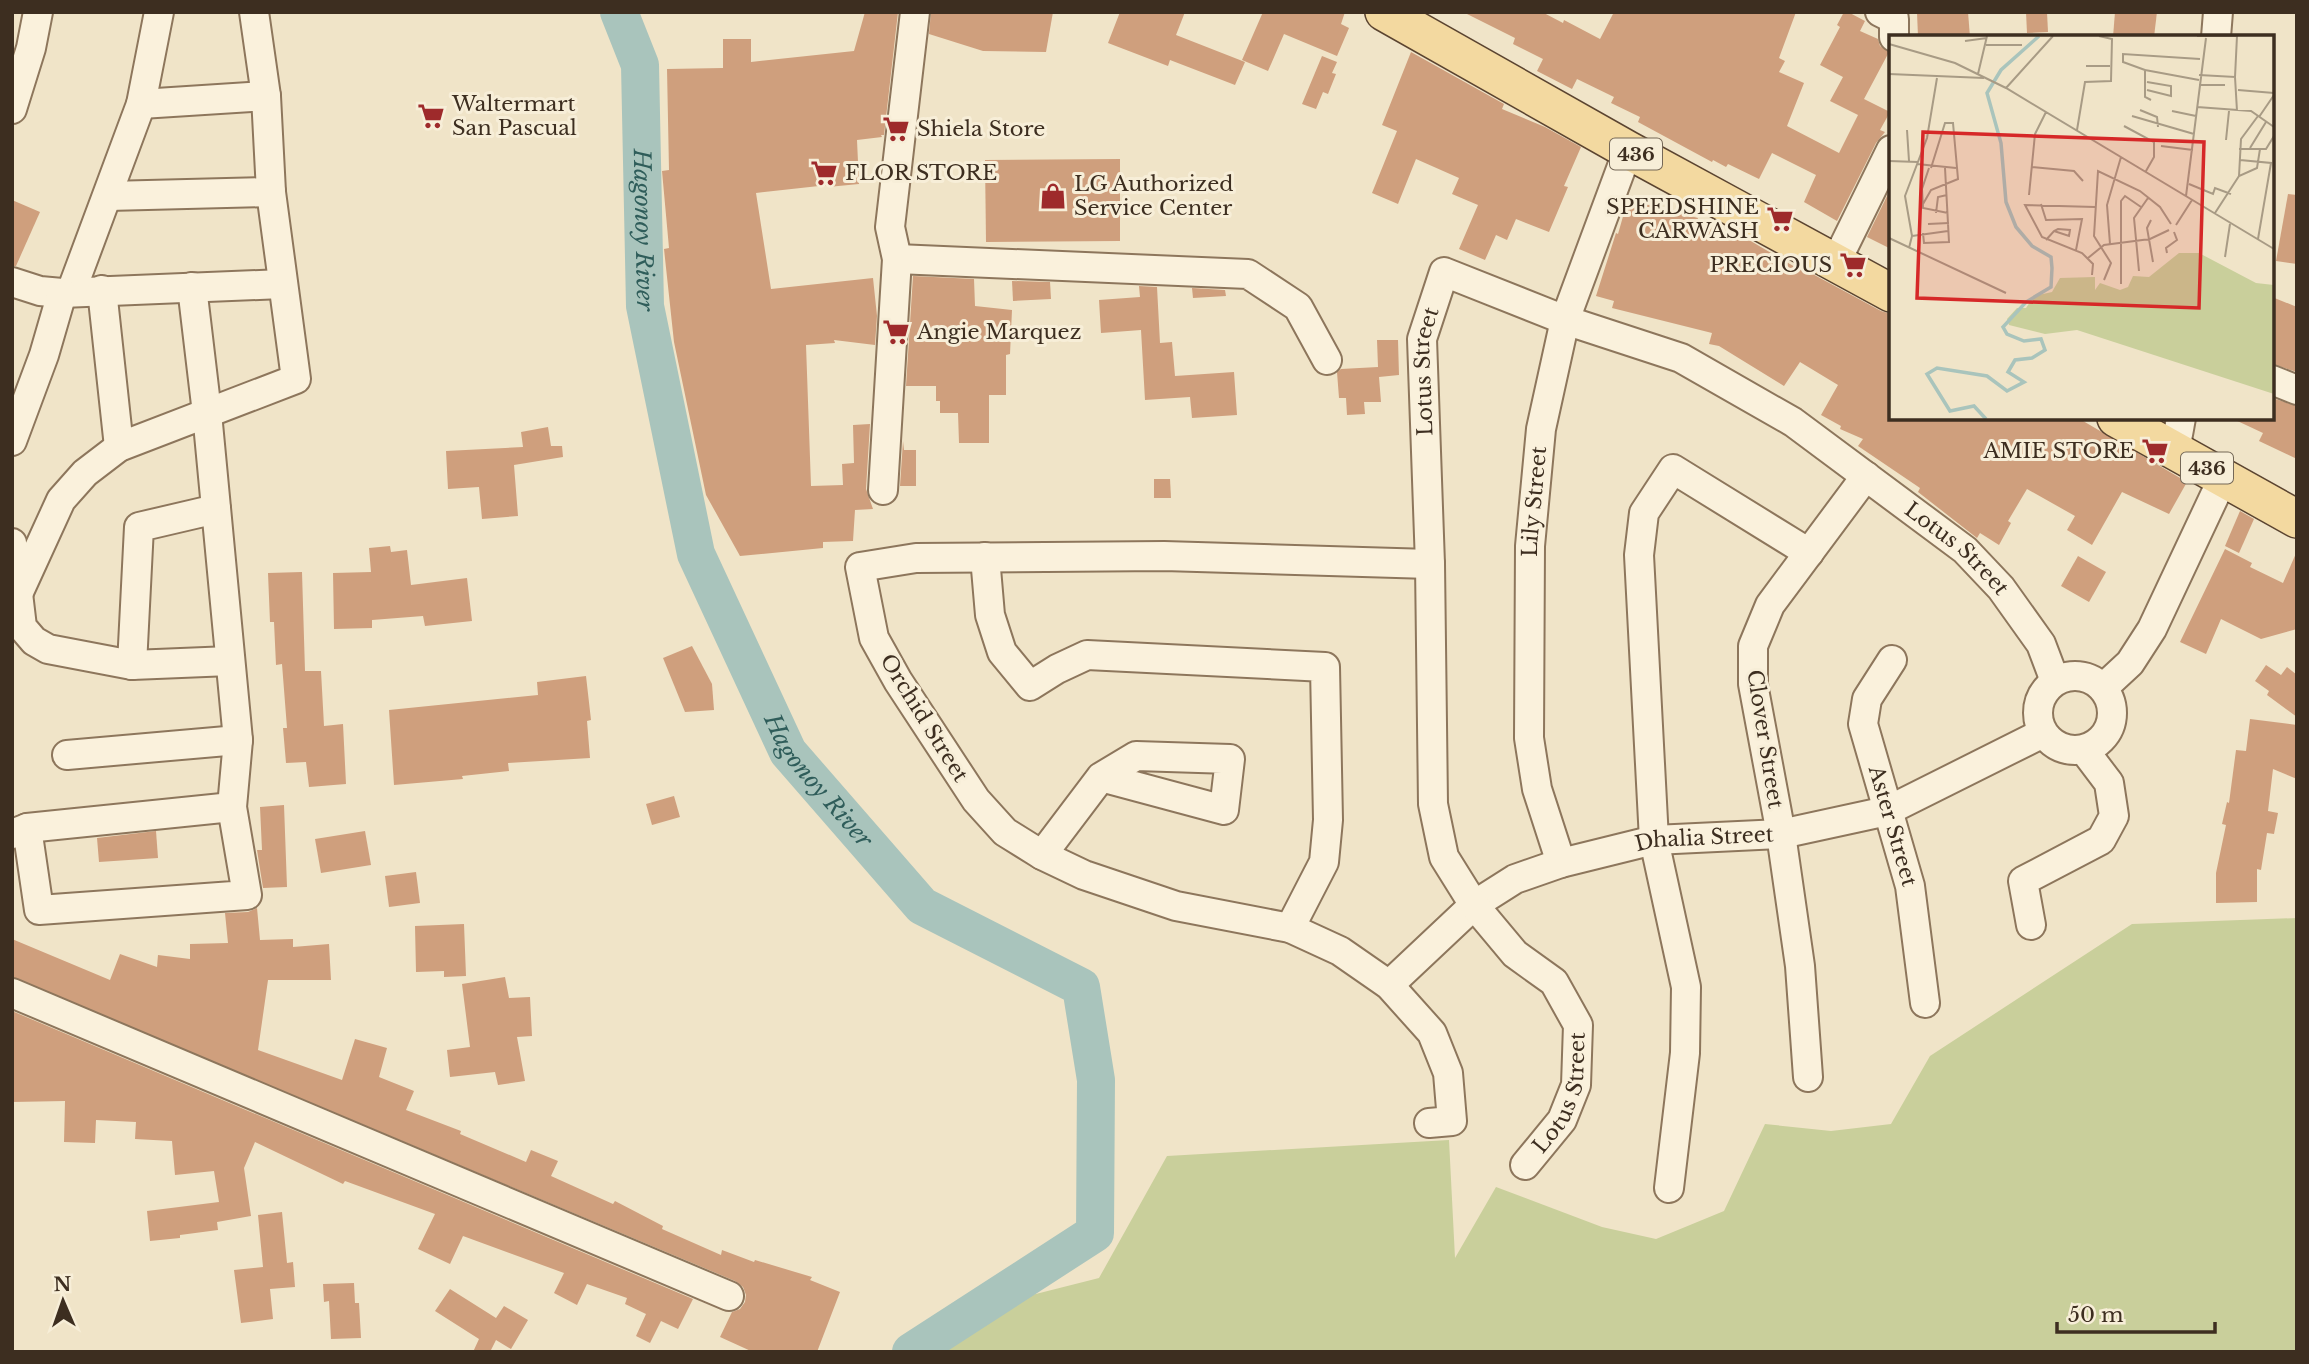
<svg xmlns="http://www.w3.org/2000/svg" width="2309" height="1364" font-family="'Libre Baskerville',serif">
  <rect width="100%" height="100%" fill="#f0e4c8"/>
  <path fill="#c9cf9b" d="M 2297,918 L 2297,1352 L 935,1352 L 957,1314 L 1099,1278 L 1167,1156 L 1449,1140 L 1455,1258 L 1496,1187 L 1602,1227 L 1656,1239 L 1724,1211 L 1765,1124 L 1831,1131 L 1891,1124 L 1930,1056 L 2132,924 Z"/>
  <g fill="none" stroke-linecap="round" stroke-linejoin="round">
    <path stroke="#a9c4bc" stroke-width="38" id="s1" d="M 619,12 L 640,65 L 645,306 L 696,554 L 788,752 L 922,906 L 1081,987 L 1096,1080 L 1095,1233 L 911,1352"/>
  </g>
  <g fill="#cf9f7d">
    <path d="M 865,12 L 898,12 L 884,135 L 881,135 L 882,137 L 857,140 L 859,184 L 828,187 L 828,185 L 756,193 L 771,289 L 873,278 L 877,316 L 875,345 L 834,340 L 835,343 L 806,345 L 811,486 L 843,485 L 842,464 L 854,463 L 853,425 L 870,424 L 866,489 L 873,509 L 855,510 L 853,541 L 823,542 L 823,548 L 740,556 L 706,495 L 674,342 L 664,249 L 669,248 L 662,171 L 669,170 L 667,69 L 723,68 L 723,39 L 751,39 L 751,62 L 854,51 Z"/>
    <path d="M 931,12 L 1053,12 L 1046,52 L 983,51 L 929,34 Z"/>
    <path d="M 1120,12 L 1185,12 L 1176,35 L 1245,62 L 1235,85 L 1170,60 L 1168,66 L 1108,43 Z"/>
    <path d="M 1263,12 L 1345,12 L 1341,24 L 1349,28 L 1337,56 L 1284,34 L 1268,71 L 1242,60 Z"/>
    <path d="M 1463,12 L 1542,12 L 1563,23 L 1564,20 L 1600,39 L 1614,12 L 1796,12 L 1779,58 L 1785,61 L 1779,72 L 1804,83 L 1787,126 L 1839,153 L 1858,115 L 1830,101 L 1843,77 L 1820,65 L 1840,27 L 1837,25 L 1844,12 L 1848,12 L 1865,21 L 1860,31 L 1878,39 L 1880,46 L 1889,52 L 1864,99 L 1890,112 L 1880,130 L 1885,132 L 1876,143 L 1837,221 L 1804,202 L 1816,175 L 1772,153 L 1759,179 L 1728,164 L 1726,167 L 1713,160 L 1712,162 L 1638,122 L 1640,117 L 1611,103 L 1614,97 L 1577,79 L 1572,89 L 1537,71 L 1543,59 L 1513,44 L 1515,38 Z"/>
    <path d="M 1917,12 L 1968,12 L 1970,37 L 1918,37 Z"/>
    <path d="M 2026,12 L 2047,12 L 2048,32 L 2027,33 Z"/>
    <path d="M 2115,12 L 2157,12 L 2154,37 L 2113,37 Z"/>
    <path d="M 1411,52 L 1504,104 L 1502,109 L 1545,127 L 1581,147 L 1564,186 L 1568,187 L 1549,232 L 1516,219 L 1507,240 L 1496,235 L 1485,260 L 1459,249 L 1478,205 L 1452,194 L 1459,178 L 1416,159 L 1398,204 L 1372,193 L 1397,131 L 1382,125 Z"/>
    <path d="M 1322,56 L 1337,62 L 1332,73 L 1336,74 L 1328,94 L 1323,92 L 1316,109 L 1302,104 Z"/>
    <path d="M 1120,159 L 1120,241 L 986,242 L 985,160 Z"/>
    <path d="M 1889,192 L 1891,193 L 1891,249 L 1867,237 Z"/>
    <path d="M 2288,194 L 2297,195 L 2297,264 L 2276,261 Z"/>
    <path d="M 1628,199 L 1698,218 L 1696,224 L 1749,240 L 1795,267 L 1796,265 L 1881,311 L 1891,314 L 1891,418 L 2078,418 L 2187,482 L 2169,514 L 2122,492 L 2092,545 L 2067,530 L 2075,516 L 2027,489 L 2008,521 L 2011,523 L 1999,545 L 1980,533 L 1977,538 L 1918,492 L 1920,488 L 1858,446 L 1863,439 L 1840,429 L 1841,426 L 1821,415 L 1838,385 L 1800,362 L 1784,386 L 1719,346 L 1709,344 L 1712,333 L 1612,308 L 1614,301 L 1596,296 L 1616,233 L 1618,234 Z"/>
    <path d="M 12,200 L 40,212 L 16,266 L 12,266 Z"/>
    <path d="M 913,276 L 974,279 L 975,306 L 1012,310 L 1010,354 L 1006,355 L 1006,395 L 989,395 L 989,443 L 959,443 L 958,413 L 940,413 L 940,401 L 936,401 L 936,386 L 906,386 Z"/>
    <path d="M 1012,281 L 1050,282 L 1051,299 L 1013,301 Z"/>
    <path d="M 1139,286 L 1157,287 L 1160,343 L 1172,342 L 1175,376 L 1234,372 L 1237,415 L 1192,418 L 1190,397 L 1145,400 L 1141,330 L 1101,333 L 1099,300 L 1140,297 Z"/>
    <path d="M 1192,288 L 1225,290 L 1226,296 L 1193,298 Z"/>
    <path d="M 2272,297 L 2297,307 L 2297,372 L 2272,364 Z"/>
    <path d="M 1377,340 L 1398,340 L 1399,375 L 1379,377 L 1381,402 L 1364,402 L 1365,414 L 1347,415 L 1346,398 L 1339,398 L 1337,372 L 1341,369 L 1378,367 Z"/>
    <path d="M 2272,398 L 2297,406 L 2297,459 L 2259,441 L 2263,433 L 2231,418 L 2272,418 Z"/>
    <path d="M 548,427 L 551,446 L 562,446 L 563,457 L 514,465 L 518,516 L 482,519 L 479,487 L 448,489 L 446,451 L 523,447 L 521,432 Z"/>
    <path d="M 903,441 L 904,450 L 916,450 L 916,486 L 900,486 Z"/>
    <path d="M 1154,479 L 1170,479 L 1171,498 L 1154,498 Z"/>
    <path d="M 2240,511 L 2254,519 L 2239,553 L 2225,546 Z"/>
    <path d="M 390,546 L 391,552 L 407,550 L 411,585 L 467,578 L 472,621 L 425,626 L 423,616 L 372,620 L 372,628 L 334,629 L 333,573 L 371,572 L 369,548 Z"/>
    <path d="M 2225,549 L 2252,563 L 2250,567 L 2283,583 L 2297,551 L 2297,629 L 2261,639 L 2221,619 L 2206,654 L 2180,642 Z"/>
    <path d="M 2078,556 L 2106,572 L 2089,602 L 2061,586 Z"/>
    <path d="M 302,572 L 305,671 L 321,671 L 324,726 L 343,724 L 346,784 L 309,787 L 306,762 L 286,763 L 283,728 L 287,728 L 282,664 L 276,665 L 274,622 L 270,622 L 268,573 Z"/>
    <path d="M 692,646 L 712,684 L 714,710 L 685,712 L 663,658 Z"/>
    <path d="M 2266,665 L 2281,675 L 2287,667 L 2297,675 L 2297,717 L 2267,695 L 2269,691 L 2255,681 Z"/>
    <path d="M 586,676 L 591,720 L 587,721 L 590,758 L 508,763 L 509,771 L 462,776 L 463,779 L 394,785 L 389,710 L 538,695 L 537,682 Z"/>
    <path d="M 2250,719 L 2297,725 L 2297,779 L 2273,769 L 2268,811 L 2278,813 L 2274,834 L 2267,833 L 2261,870 L 2257,869 L 2257,902 L 2216,903 L 2216,873 L 2226,825 L 2222,824 L 2227,802 L 2229,803 L 2236,750 L 2246,751 Z"/>
    <path d="M 674,796 L 680,817 L 652,825 L 646,804 Z"/>
    <path d="M 284,805 L 287,887 L 263,888 L 257,850 L 262,850 L 260,807 Z"/>
    <path d="M 156,831 L 158,858 L 99,862 L 97,838 Z"/>
    <path d="M 365,831 L 371,865 L 321,873 L 315,839 Z"/>
    <path d="M 416,872 L 420,903 L 389,907 L 385,876 Z"/>
    <path d="M 257,908 L 260,940 L 293,939 L 293,947 L 329,944 L 331,980 L 268,980 L 258,1050 L 342,1080 L 355,1039 L 387,1048 L 379,1077 L 414,1091 L 406,1110 L 461,1131 L 460,1134 L 526,1162 L 531,1150 L 558,1161 L 551,1176 L 613,1204 L 615,1201 L 663,1226 L 662,1229 L 721,1255 L 722,1250 L 754,1262 L 755,1260 L 812,1277 L 810,1280 L 840,1292 L 817,1352 L 753,1352 L 720,1337 L 732,1312 L 740,1309 L 745,1302 L 746,1295 L 743,1287 L 735,1281 L 12,977 L 12,939 L 110,980 L 120,954 L 157,967 L 158,955 L 190,959 L 190,944 L 228,943 L 225,913 L 248,912 Z"/>
    <path d="M 464,924 L 466,976 L 444,977 L 444,971 L 416,972 L 415,926 Z"/>
    <path d="M 505,977 L 509,998 L 530,997 L 532,1036 L 517,1037 L 525,1081 L 498,1085 L 495,1072 L 450,1077 L 447,1050 L 470,1047 L 462,984 Z"/>
    <path d="M 12,1011 L 693,1299 L 678,1329 L 661,1321 L 650,1343 L 636,1336 L 646,1314 L 625,1304 L 627,1298 L 587,1284 L 577,1305 L 554,1293 L 564,1273 L 463,1236 L 450,1264 L 418,1249 L 435,1214 L 345,1181 L 343,1184 L 255,1142 L 244,1168 L 251,1216 L 217,1222 L 218,1230 L 180,1235 L 180,1238 L 150,1241 L 147,1211 L 219,1202 L 214,1171 L 175,1175 L 172,1141 L 135,1139 L 136,1122 L 96,1120 L 95,1143 L 64,1142 L 65,1101 L 12,1102 Z"/>
    <path d="M 282,1212 L 287,1263 L 293,1262 L 295,1287 L 270,1289 L 273,1319 L 241,1323 L 234,1270 L 263,1267 L 258,1215 Z"/>
    <path d="M 354,1283 L 355,1303 L 359,1303 L 361,1338 L 331,1339 L 329,1301 L 324,1302 L 323,1284 Z"/>
    <path d="M 450,1289 L 496,1318 L 504,1306 L 528,1320 L 511,1349 L 496,1340 L 490,1352 L 473,1352 L 479,1339 L 435,1311 Z"/>
  </g>
  <g fill="none" stroke-linecap="round" stroke-linejoin="round">
    <g stroke="#8d765c" stroke-width="32">
      <g id="minor">
        <path d="M 1880,12 L 1894,19 L 1894,37"/>
        <path d="M 2216,37 L 2218,12"/>
        <path d="M 141,104 L 266,96"/>
        <path d="M 12,109 L 31,48 L 38,12"/>
        <path d="M 108,196 L 271,192"/>
        <path d="M 897,259 L 1248,274 L 1298,307 L 1327,360"/>
        <path d="M 1836,262 L 1891,150"/>
        <path d="M 12,282 L 40,291 L 62,293 L 282,284"/>
        <path d="M 102,290 L 119,447"/>
        <path d="M 71,292 L 141,104 L 159,12"/>
        <path d="M 2272,380 L 2297,390"/>
        <path d="M 12,441 L 44,355 L 62,293"/>
        <path d="M 2175,451 L 2181,418"/>
        <path d="M 883,490 L 897,259 L 890,227 L 915,12"/>
        <path d="M 12,543 L 22,627 L 34,641 L 48,649 L 132,665 L 230,661"/>
        <path d="M 985,557 L 990,615 L 1002,652 L 1030,686 L 1057,669 L 1087,655 L 1325,667 L 1328,820 L 1324,862 L 1290,928"/>
        <path d="M 18,594 L 61,500 L 85,473 L 119,447 L 296,379 L 271,192 L 266,96 L 254,12"/>
        <path id="s2" d="M 1892,660 L 1867,699 L 1863,724 L 1910,886 L 1925,1003"/>
        <path d="M 132,665 L 139,527 L 216,509"/>
        <circle cx="2075" cy="713" r="37"/>
        <path d="M 2103,688 L 2130,663 L 2152,629 L 2223,478"/>
        <path d="M 67,755 L 238,740"/>
        <path d="M 27,828 L 39,910 L 247,895 L 232,807 L 238,740 L 207,413 L 192,287"/>
        <path d="M 12,834 L 27,828 L 232,807"/>
        <path d="M 1042,855 L 1101,777 L 1136,756 L 1230,759 L 1224,810 L 1101,777"/>
        <path id="s3" d="M 1561,863 L 1537,789 L 1529,738 L 1530,546 L 1541,429 L 1565,320 L 1628,150"/>
        <path d="M 2031,925 L 2023,881 L 2101,840 L 2114,816 L 2109,783 L 2084,750"/>
        <path id="s4" d="M 1389,985 L 1474,905 L 1515,879 L 1561,863 L 1654,840 L 1781,834 L 1887,811 L 2043,733"/>
        <path d="M 12,993 L 729,1296"/>
        <path d="M 1808,1077 L 1800,966 L 1781,834 L 1753,684 L 1753,646 L 1770,605 L 1866,476"/>
        <path d="M 1429,1123 L 1452,1121 L 1448,1073 L 1432,1033 L 1389,985 L 1340,951 L 1290,928 L 1176,906 L 1084,875 L 1042,855 L 1005,832 L 976,800 L 898,681 L 874,638 L 860,567 L 916,558 L 1164,556 L 1430,564"/>
        <path id="s5" d="M 1525,1165 L 1562,1120 L 1576,1085 L 1578,1025 L 1554,982 L 1515,954 L 1474,905 L 1444,857 L 1433,804 L 1430,564 L 1422,339 L 1444,272 L 1565,320 L 1681,358 L 1793,422 L 1965,550 L 2001,588 L 2041,644 L 2055,681"/>
        <path d="M 1669,1188 L 1685,1053 L 1686,987 L 1654,840 L 1639,555 L 1644,513 L 1673,469 L 1809,553"/>
      </g>
    </g>
    <g stroke="#5b4430" stroke-width="40">
      <g id="major">
        <path d="M 1384,12 L 1628,150 L 1891,293"/>
        <path d="M 2116,418 L 2297,519"/>
      </g>
    </g>
    <use href="#minor" stroke="#faf1dc" stroke-width="28"/>
    <use href="#major" stroke="#f3d9a0" stroke-width="37"/>
  </g>
  <defs>
    <g id="supermarket-bare" transform="scale(2.1)"><path d="M-6-5.5h2.5l.6 2H6L4.5 2H-2.5L-4.4-4H-6ZM-1.5 3.2a1.3 1.3 0 1 0 .1 0ZM3 3.2a1.3 1.3 0 1 0 .1 0Z" fill="#9e2a2b" stroke="#f7eed8" stroke-width="2.5" paint-order="stroke"/></g>
    <g id="shop-bare" transform="scale(2.1)"><path d="M-5-2.5h2.3a2.7 3.5 0 0 1 5.4 0H5L5.5 6h-11ZM-1.5-2.5h3a1.5 2.3 0 0 0-3 0Z" fill="#9e2a2b" stroke="#f7eed8" stroke-width="2.5" paint-order="stroke"/></g>
  </defs>
  <g fill-rule="evenodd">
    <use href="#supermarket-bare" x="431" y="116"/>
    <use href="#supermarket-bare" x="896" y="129"/>
    <use href="#supermarket-bare" x="824" y="173"/>
    <use href="#shop-bare" x="1053" y="196"/>
    <use href="#supermarket-bare" x="1780" y="219"/>
    <use href="#supermarket-bare" x="1853" y="265"/>
    <use href="#supermarket-bare" x="896" y="332"/>
    <use href="#supermarket-bare" x="2155" y="451"/>
  </g>
  <g text-anchor="middle" stroke-width="6" stroke-linejoin="round" paint-order="stroke">
    <g fill="#f7eed8" stroke="#756857" stroke-width="2">
      <rect x="1610" y="138.5" width="52" height="31" rx="5"/>
      <rect x="2181" y="452.5" width="52" height="31" rx="5"/>
    </g>
    <g font-size="19" font-weight="bold" fill="#3d2e20">
      <text x="1636" y="161">436</text>
      <text x="2207" y="475">436</text>
    </g>
    <g font-size="21" fill="#3d2e20" stroke="#f7eed8" text-anchor="start">
      <text x="452" y="111">Waltermart<tspan x="452" dy="24">San Pascual</tspan></text>
      <text x="917" y="136">Shiela Store</text>
      <text x="845" y="180">FLOR STORE</text>
      <text x="1074" y="191">LG Authorized<tspan x="1074" dy="24">Service Center</tspan></text>
      <text x="1759" y="214" text-anchor="end">SPEEDSHINE<tspan x="1759" dy="24">CARWASH</tspan></text>
      <text x="1832" y="272" text-anchor="end">PRECIOUS</text>
      <text x="917" y="339">Angie Marquez</text>
      <text x="2134" y="458" text-anchor="end">AMIE STORE</text>
    </g>
    <g font-size="21" fill="#3d2e20" stroke="#f7eed8">
      <text dy="7" stroke="none"><textPath href="#s5" startOffset="861">Lotus Street</textPath></text>
      <text dy="7" stroke="none"><textPath href="#s3" startOffset="366">Lily Street</textPath></text>
      <text dy="7" stroke="none"><textPath href="#s5" startOffset="1552">Lotus Street</textPath></text>
      <text transform="translate(924 718) rotate(58)" y="7">Orchid Street</text>
      <text transform="translate(1765 739) rotate(81)" y="7">Clover Street</text>
      <text dy="7" stroke="none"><textPath href="#s2" startOffset="178">Aster Street</textPath></text>
      <text dy="7" stroke="none"><textPath href="#s4" startOffset="360">Dhalia Street</textPath></text>
      <text dy="7" stroke="none"><textPath href="#s5" startOffset="84">Lotus Street</textPath></text>
    </g>
    <g font-size="23" font-style="italic" fill="#2f5d5a" stroke="#f7eed8">
      <text dy="8" stroke="none"><textPath href="#s1" startOffset="222">Hagonoy River</textPath></text>
      <text dy="8" stroke="none"><textPath href="#s1" startOffset="810">Hagonoy River</textPath></text>
    </g>
  </g>
  <g transform="translate(1889 35)">
    <rect width="385" height="385" fill="#f0e4c8"/>
    <path d="M 290,218 L 310,218 L 367,248 L 385,250 L 385,359 L 188,295 L 156,299 L 120,290 L 118,284 L 128,273 L 137,273 L 145,261 L 163,257 L 171,243 L 206,242 L 206,255 L 211,248 L 231,255 L 239,252 L 244,241 L 260,242 Z" fill="#c9cf9b"/>
    <path fill="none" stroke="#a9c4bc" stroke-width="3.5" d="M 97,384 L 85,371 L 61,376 L 38,339 L 48,333 L 98,341 L 118,356 L 135,347 L 119,337 L 126,325 L 143,323 L 156,315 L 152,304 L 135,306 L 118,299 L 114,292 L 137,267 L 162,252 L 163,233 L 162,222 L 143,211 L 127,192 L 117,167 L 112,108 L 98,58 L 112,35 L 150,1"/>
    <path fill="none" stroke="#a89b85" stroke-width="2" d="M 308,1 L 347,1M 76,6 L 98,3M 0,9 L 66,28 L 117,53 L 385,214M 97,10 L 133,10M 197,31 L 221,31M 256,35 L 310,45M 0,39 L 95,43M 89,39 L 98,1M 310,40 L 346,42 L 348,1M 346,42 L 348,76M 310,50 L 336,50M 117,53 L 164,1M 258,55 L 282,61 L 282,51 L 258,47M 349,55 L 385,58M 262,65 L 256,62 L 256,35 L 234,27 L 234,19 L 311,24M 308,72 L 362,76 L 385,92M 251,75 L 268,82 L 269,92M 283,76 L 307,81M 243,81 L 305,99M 370,82 L 385,60M 235,91 L 265,107 L 265,122 L 257,136M 18,95 L 20,126M 188,95 L 196,47 L 222,46 L 223,4 L 210,1M 337,105 L 340,76M 272,111 L 304,115M 361,113 L 377,87M 350,114 L 377,114 L 385,101M 351,125 L 382,128 L 369,204M 0,126 L 29,127M 28,129 L 67,133M 142,132 L 185,136 L 194,146M 40,133 L 33,154 L 34,173 L 59,178M 350,141 L 352,104 L 369,81M 300,149 L 324,159 L 326,153 L 342,159M 140,160 L 146,99 L 157,77M 297,161 L 317,3M 34,169 L 42,155 L 69,144 L 64,88 L 56,88 L 42,133M 152,169 L 157,185 L 193,184 L 187,215M 47,178 L 49,162 L 58,160M 326,178 L 350,141 L 368,133 L 371,114M 262,185 L 258,193 L 264,227M 39,189 L 60,188M 287,190 L 303,165M 34,198 L 35,208 L 60,207 L 56,133M 23,201 L 59,196M 0,203 L 117,258M 157,205 L 165,196 L 169,194 L 181,195 L 180,201 L 165,196M 221,209 L 218,170 L 232,122M 20,213 L 23,201 L 16,161 L 38,103 L 48,43M 278,218 L 277,213 L 288,205 L 285,197M 336,222 L 341,189M 199,223 L 215,210 L 261,204 L 280,195M 250,236 L 245,183 L 259,163M 203,240 L 204,229 L 193,218 L 153,202 L 136,170 L 206,172M 215,245 L 222,228 L 205,201 L 209,136 L 251,156 L 271,172 L 282,189M 232,249 L 232,166 L 236,161 L 252,172"/>
    <path fill="#d62828" fill-opacity="0.15" stroke="#d62828" stroke-width="3.5" d="M 34,97 L 315,107 L 310,273 L 28,263 Z"/>
    <rect width="385" height="385" fill="none" stroke="#3d2e20" stroke-width="3.5"/>
  </g>
  <rect width="2309" height="1364" fill="none" stroke="#3d2e20" stroke-width="28"/>
  <g transform="translate(63 1301) rotate(358)" stroke="#f7eed8" stroke-width="5" paint-order="stroke">
  <path d="M0-5L12 26L0 18L-12 26Z" fill="#3d2e20"/>
  <text y="-10" font-size="19" font-weight="bold" text-anchor="middle" fill="#3d2e20">N</text>
  </g>
  <path d="M2057 1322v10h158v-10" fill="none" stroke="#3d2e20" stroke-width="3.5"/>
  <text x="2068" y="1322" font-size="21" fill="#3d2e20" stroke="#f7eed8" stroke-width="5" paint-order="stroke">50 m</text>
</svg>
